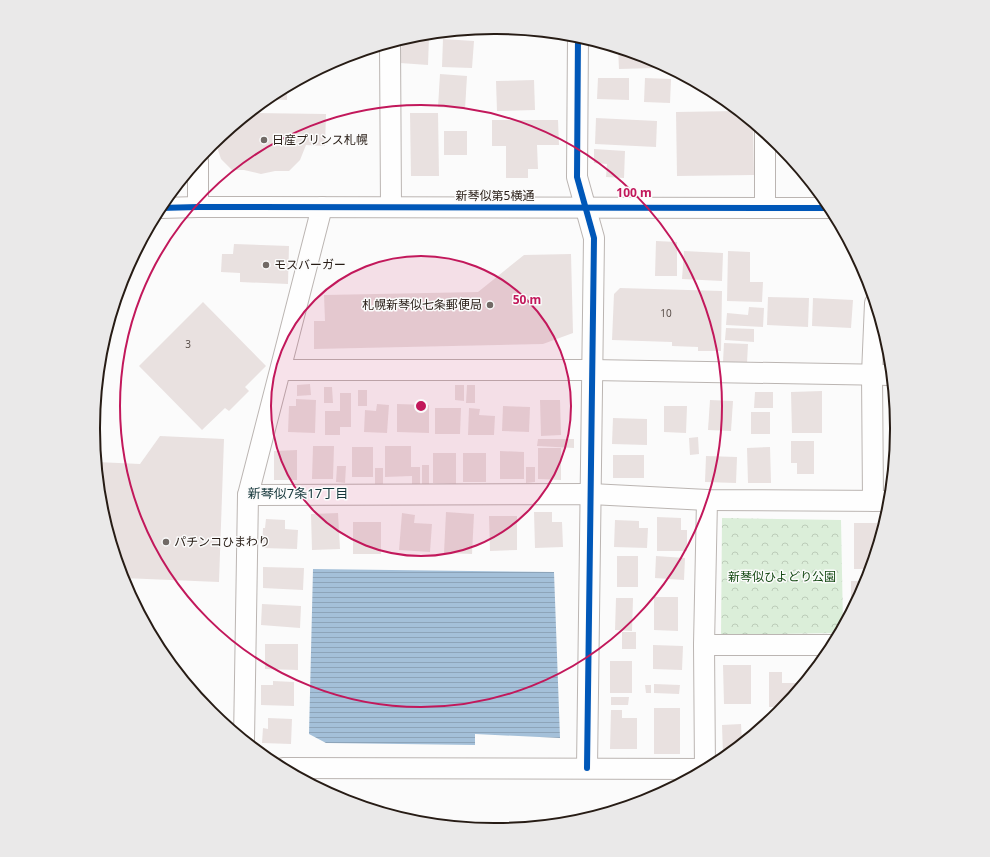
<svg xmlns="http://www.w3.org/2000/svg" width="990" height="857" font-family="'Noto Sans','Noto Sans JP',sans-serif">
  <defs>
    <pattern id="park-crowns" width="20" height="18" patternUnits="userSpaceOnUse"><rect width="20" height="18" fill="#dbeed9"/><path d="M2 6a3 3 0 1 1 6 0M12 15a3 3 0 1 1 6 0" fill="none" stroke="#bcccb9"/></pattern>
    <pattern id="water-rules" width="6" height="5" patternUnits="userSpaceOnUse"><rect width="6" height="5" fill="#a4c0d9"/><path d="M0 2.5h6" fill="none" stroke="#8da4b9"/></pattern>
  </defs>
  <rect width="100%" height="100%" fill="#fbfbfb"/>
  <path fill="url(#park-crowns)" d="M 722,518 L 841,520 L 843,625 L 839,633 L 721,635 Z"/>
  <path fill="url(#water-rules)" d="M 313,569 L 554,572 L 560,738 L 475,734 L 475,745 L 326,743 L 309,734 Z"/>
  <g fill="#e9e1e0">
    <path d="M 413,36 L 429,37 L 428,65 L 400,63 L 402,39 Z"/>
    <path d="M 443,39 L 474,41 L 472,68 L 442,67 Z"/>
    <path d="M 618,48 L 649,58 L 656,62 L 656,68 L 619,69 Z"/>
    <path d="M 440,74 L 467,76 L 465,109 L 438,107 Z"/>
    <path d="M 598,78 L 629,78 L 629,100 L 597,99 Z"/>
    <path d="M 645,78 L 671,79 L 670,103 L 644,102 Z"/>
    <path d="M 534,80 L 535,110 L 497,111 L 496,81 Z"/>
    <path d="M 287,86 L 287,100 L 266,99 L 272,95 Z"/>
    <path d="M 738,111 L 753,123 L 754,175 L 677,176 L 676,112 Z"/>
    <path d="M 250,113 L 326,114 L 325,146 L 306,145 L 300,160 L 289,171 L 275,171 L 261,174 L 244,170 L 232,170 L 221,159 L 216,144 L 216,141 Z"/>
    <path d="M 410,113 L 438,113 L 439,176 L 411,176 Z"/>
    <path d="M 596,118 L 657,121 L 656,147 L 595,144 Z"/>
    <path d="M 492,120 L 558,120 L 559,145 L 537,145 L 538,169 L 528,169 L 528,178 L 506,178 L 506,146 L 492,146 Z"/>
    <rect x="444" y="131" width="23" height="24"/>
    <path d="M 594,149 L 625,151 L 624,178 L 606,177 L 607,164 L 594,163 Z"/>
    <path d="M 656,241 L 677,242 L 677,276 L 655,276 Z"/>
    <path d="M 234,244 L 289,246 L 288,284 L 240,282 L 240,273 L 221,272 L 222,254 L 233,254 Z"/>
    <path d="M 684,251 L 723,253 L 722,281 L 682,279 Z"/>
    <path d="M 728,251 L 750,252 L 750,282 L 763,282 L 762,302 L 727,301 Z"/>
    <path d="M 571,254 L 573,333 L 543,344 L 314,349 L 314,321 L 325,321 L 324,295 L 478,292 L 524,255 Z"/>
    <path d="M 620,288 L 722,291 L 721,351 L 698,351 L 698,347 L 672,346 L 672,342 L 612,340 L 614,294 Z"/>
    <path d="M 768,297 L 809,298 L 808,327 L 767,325 Z"/>
    <path d="M 813,298 L 853,300 L 851,328 L 812,326 Z"/>
    <path d="M 203,302 L 266,366 L 245,387 L 249,391 L 229,411 L 225,408 L 202,430 L 139,366 Z"/>
    <path d="M 749,307 L 764,308 L 763,327 L 726,325 L 727,313 L 748,315 Z"/>
    <path d="M 726,328 L 754,329 L 754,342 L 725,340 Z"/>
    <path d="M 724,343 L 748,344 L 747,363 L 723,362 Z"/>
    <path d="M 310,384 L 311,395 L 297,396 L 297,385 Z"/>
    <path d="M 455,385 L 464,385 L 464,401 L 455,400 Z"/>
    <path d="M 467,385 L 475,385 L 475,403 L 466,403 Z"/>
    <path d="M 324,387 L 332,387 L 333,403 L 324,403 Z"/>
    <rect x="358" y="390" width="9" height="16"/>
    <path d="M 822,391 L 822,433 L 792,433 L 791,392 Z"/>
    <path d="M 755,392 L 773,392 L 773,408 L 754,408 Z"/>
    <path d="M 340,393 L 351,393 L 351,427 L 340,427 L 340,435 L 325,435 L 325,411 L 340,411 Z"/>
    <path d="M 296,399 L 316,400 L 315,433 L 288,432 L 289,406 L 296,406 Z"/>
    <path d="M 540,400 L 560,400 L 561,435 L 541,436 Z"/>
    <path d="M 710,400 L 733,401 L 731,431 L 708,430 Z"/>
    <path d="M 377,404 L 389,405 L 387,433 L 364,432 L 365,410 L 376,411 Z"/>
    <path d="M 397,404 L 429,405 L 429,433 L 397,432 Z"/>
    <path d="M 503,406 L 530,407 L 529,432 L 502,431 Z"/>
    <path d="M 664,406 L 687,406 L 686,433 L 664,432 Z"/>
    <path d="M 435,408 L 461,408 L 460,434 L 435,434 Z"/>
    <path d="M 469,408 L 480,409 L 479,415 L 495,416 L 494,435 L 468,435 Z"/>
    <rect x="751" y="412" width="19" height="22"/>
    <path d="M 613,418 L 647,419 L 647,445 L 612,444 Z"/>
    <path d="M 889,430 L 896,430 L 894,453 L 889,453 Z"/>
    <path d="M 160,436 L 224,439 L 219,582 L 123,578 L 101,507 L 97,462 L 140,464 Z"/>
    <path d="M 698,437 L 699,454 L 690,455 L 689,438 Z"/>
    <path d="M 538,439 L 574,439 L 574,448 L 537,446 Z"/>
    <path d="M 791,441 L 814,441 L 814,474 L 797,474 L 797,463 L 791,463 Z"/>
    <path d="M 313,446 L 334,446 L 333,479 L 312,479 Z"/>
    <path d="M 385,446 L 411,446 L 411,467 L 420,467 L 420,484 L 412,484 L 412,476 L 385,477 Z"/>
    <rect x="352" y="447" width="21" height="30"/>
    <path d="M 770,447 L 771,483 L 748,483 L 747,448 Z"/>
    <path d="M 538,448 L 561,448 L 561,480 L 538,479 Z"/>
    <path d="M 297,450 L 297,480 L 274,480 L 274,451 Z"/>
    <path d="M 500,451 L 524,452 L 524,479 L 500,479 Z"/>
    <path d="M 433,453 L 456,453 L 456,484 L 433,483 Z"/>
    <rect x="463" y="453" width="23" height="29"/>
    <rect x="613" y="455" width="31" height="23"/>
    <path d="M 706,456 L 737,457 L 736,483 L 705,482 Z"/>
    <rect x="422" y="465" width="7" height="19"/>
    <path d="M 337,466 L 346,466 L 345,483 L 336,482 Z"/>
    <path d="M 526,467 L 535,467 L 535,482 L 526,483 Z"/>
    <rect x="375" y="468" width="8" height="16"/>
    <path d="M 446,512 L 474,514 L 472,554 L 444,553 Z"/>
    <path d="M 534,512 L 552,512 L 552,522 L 562,522 L 563,547 L 535,548 Z"/>
    <path d="M 338,513 L 340,549 L 312,550 L 311,514 Z"/>
    <path d="M 402,513 L 415,515 L 414,523 L 432,524 L 430,552 L 399,550 Z"/>
    <path d="M 489,516 L 517,516 L 517,550 L 490,551 Z"/>
    <path d="M 657,517 L 681,518 L 681,530 L 687,530 L 687,551 L 657,551 Z"/>
    <path d="M 266,519 L 285,520 L 285,529 L 298,530 L 297,549 L 262,548 L 263,528 L 265,528 Z"/>
    <path d="M 615,520 L 639,521 L 639,528 L 648,528 L 647,548 L 614,547 Z"/>
    <rect x="353" y="522" width="28" height="32"/>
    <path d="M 854,523 L 877,523 L 877,546 L 870,569 L 854,569 Z"/>
    <rect x="617" y="556" width="21" height="31"/>
    <path d="M 656,556 L 685,558 L 684,580 L 655,578 Z"/>
    <path d="M 263,567 L 304,568 L 303,590 L 263,588 Z"/>
    <path d="M 851,581 L 866,581 L 851,610 Z"/>
    <path d="M 654,597 L 678,597 L 678,631 L 654,630 Z"/>
    <path d="M 616,598 L 633,598 L 632,631 L 615,630 Z"/>
    <path d="M 262,604 L 301,606 L 300,628 L 261,625 Z"/>
    <rect x="622" y="632" width="14" height="17"/>
    <path d="M 265,644 L 298,644 L 298,670 L 265,669 Z"/>
    <path d="M 653,645 L 683,646 L 682,670 L 653,669 Z"/>
    <rect x="610" y="661" width="22" height="32"/>
    <path d="M 723,665 L 751,665 L 751,704 L 724,704 Z"/>
    <path d="M 769,672 L 782,672 L 782,683 L 798,683 L 798,689 L 783,707 L 769,707 Z"/>
    <path d="M 273,681 L 294,682 L 294,706 L 261,705 L 261,685 L 273,685 Z"/>
    <path d="M 654,684 L 680,685 L 679,694 L 654,693 Z"/>
    <path d="M 645,685 L 651,685 L 651,693 L 646,693 Z"/>
    <path d="M 611,697 L 629,697 L 628,705 L 611,705 Z"/>
    <rect x="654" y="708" width="26" height="46"/>
    <path d="M 611,710 L 622,710 L 622,718 L 637,718 L 637,749 L 610,749 Z"/>
    <path d="M 268,718 L 292,719 L 291,744 L 262,743 L 263,728 L 268,729 Z"/>
    <path d="M 741,724 L 742,743 L 727,755 L 723,755 L 722,725 Z"/>
  </g>
  <g fill="none" stroke-linecap="round" stroke-linejoin="round">
    <g stroke="#bbb5b2" stroke-width="22">
      <g id="minor">
        <path d="M 578,36 L 577,177 L 594,238 L 587,768"/>
        <path d="M 390,43 L 391,207"/>
        <path d="M 198,161 L 198,207"/>
        <path d="M 765,207 L 765,133"/>
        <path d="M 160,208 L 198,207 L 830,208"/>
        <path d="M 281,370 L 592,370 L 891,375"/>
        <path d="M 248,495 L 591,494 L 707,500 L 889,501"/>
        <path d="M 873,501 L 872,374 L 875,303"/>
        <path d="M 704,645 L 832,645"/>
        <path d="M 244,740 L 248,495 L 322,207"/>
        <path d="M 283,768 L 706,769"/>
        <path d="M 705,769 L 704,645 L 707,500"/>
      </g>
    </g>
    <use href="#minor" stroke="#fefefe" stroke-width="20"/>
    <g stroke="#fbfbfb" stroke-width="8">
      <g id="cycleway">
        <path d="M 578,36 L 577,177 L 594,238 L 587,768"/>
        <path d="M 160,208 L 198,207 L 830,208"/>
      </g>
    </g>
    <use href="#cycleway" stroke="#0057b8" stroke-width="6"/>
  </g>
  <circle cx="421" cy="406" r="150" fill="#c2185b" fill-opacity=".12"/>
  <g fill="none" stroke="#c2185b" stroke-width="2">
    <circle cx="421" cy="406" r="150"/>
    <circle cx="421" cy="406" r="301"/>
  </g>
  <g fill="#716a66" stroke="#fbfbfb" stroke-width="1.5">
    <circle cx="264" cy="140" r="4"/>
    <circle cx="266" cy="265" r="4"/>
    <circle cx="490" cy="305" r="4"/>
    <circle cx="166" cy="542" r="4"/>
  </g>
  <g text-anchor="middle" stroke-width="3" stroke-linejoin="round" paint-order="stroke">
    <g font-size="10" fill="#5a4f4a">
      <text x="666" y="317">10</text>
      <text x="188" y="348">3</text>
    </g>
    <g font-size="12" fill="#271c15" stroke="#fbfbfb" text-anchor="start">
      <text x="272" y="144">日産プリンス札幌</text>
      <text x="274" y="269">モスバーガー</text>
      <text x="482" y="309" text-anchor="end">札幌新琴似七条郵便局</text>
      <text x="174" y="546">パチンコひまわり</text>
    </g>
    <g font-size="12" fill="#271c15" stroke="#fbfbfb">
      <text x="495" y="200">新琴似第5横通</text>
    </g>
    <g font-size="12" fill="#144813" stroke="#fbfbfb">
      <text x="782" y="581">新琴似ひよどり公園</text>
    </g>
    <g font-size="13" fill="#14363a" stroke="#fbfbfb">
      <text x="298" y="498">新琴似7条17丁目</text>
    </g>
  </g>
  <path d="M0 0H990V857H0ZM494 34H496A394 394 0 0 1 890 428V429A394 394 0 0 1 496 823H494A394 394 0 0 1 100 429V428A394 394 0 0 1 494 34Z" fill="#eae9e9" fill-rule="evenodd"/>
  <path fill="none" stroke="#271c15" stroke-width="2" d="M494 34H496A394 394 0 0 1 890 428V429A394 394 0 0 1 496 823H494A394 394 0 0 1 100 429V428A394 394 0 0 1 494 34Z"/>
  <circle cx="421" cy="406" r="6" fill="#c2185b" stroke="#fbfbfb" stroke-width="2"/>
  <g font-size="12" text-anchor="middle" font-weight="bold" fill="#c2185b" stroke="#fbfbfb" stroke-width="3" stroke-linejoin="round" paint-order="stroke">
    <text x="634" y="197">100 m</text>
    <text x="527" y="304">50 m</text>
  </g>
</svg>
